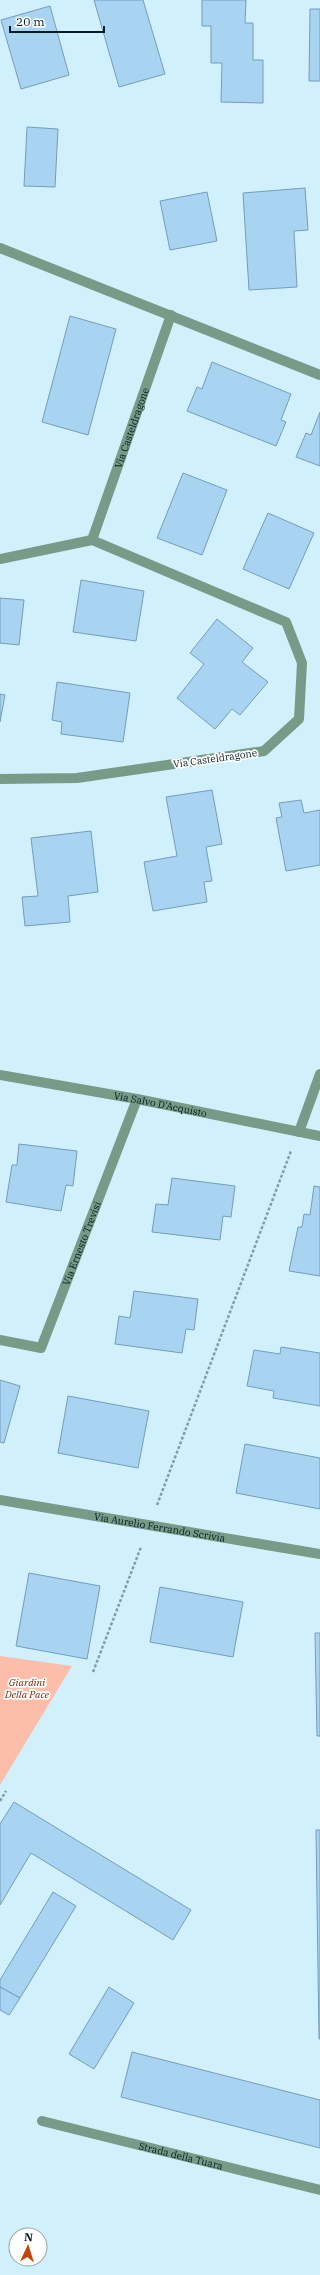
<svg xmlns="http://www.w3.org/2000/svg" width="320" height="2275" font-family="'IBM Plex Serif',serif">
  <rect width="100%" height="100%" fill="#d0f1fc"/>
  <path fill="#fdbea9" d="M 0,1656 L 72,1666 L 0,1785 Z"/>
  <g fill="#a8d3f1" stroke="#749dba">
    <path d="M 94,0 L 143,0 L 165,74 L 119,87 Z"/>
    <path d="M 202,0 L 246,0 L 245,23 L 253,23 L 253,60 L 263,60 L 263,103 L 221,102 L 222,63 L 211,63 L 211,26 L 202,26 Z"/>
    <path d="M 50,6 L 69,75 L 21,89 L 1,20 Z"/>
    <path d="M 310,9 L 320,9 L 320,81 L 309,81 Z"/>
    <path d="M 27,127 L 58,129 L 55,187 L 24,186 Z"/>
    <path d="M 305,188 L 308,230 L 294,231 L 297,287 L 249,290 L 243,193 Z"/>
    <path d="M 207,192 L 217,241 L 170,250 L 160,201 Z"/>
    <path d="M 70,316 L 116,329 L 88,435 L 42,422 Z"/>
    <path d="M 212,362 L 291,394 L 281,420 L 286,422 L 276,446 L 187,411 L 197,387 L 202,389 Z"/>
    <path d="M 320,412 L 320,466 L 296,457 L 306,433 L 311,435 Z"/>
    <path d="M 183,473 L 227,490 L 202,555 L 157,538 Z"/>
    <path d="M 268,513 L 314,533 L 289,589 L 243,569 Z"/>
    <path d="M 81,580 L 144,591 L 136,641 L 73,632 Z"/>
    <path d="M 0,598 L 24,600 L 19,645 L 0,643 Z"/>
    <path d="M 217,619 L 253,648 L 242,662 L 268,682 L 240,715 L 232,709 L 215,729 L 177,698 L 204,664 L 190,653 Z"/>
    <path d="M 57,682 L 130,693 L 123,742 L 61,734 L 62,722 L 52,720 Z"/>
    <path d="M 0,694 L 5,695 L 0,722 Z"/>
    <path d="M 212,790 L 222,844 L 206,847 L 212,881 L 204,882 L 207,902 L 153,911 L 144,862 L 177,856 L 166,797 Z"/>
    <path d="M 301,800 L 304,813 L 320,810 L 320,865 L 286,871 L 276,818 L 282,817 L 279,803 Z"/>
    <path d="M 91,831 L 98,892 L 68,896 L 70,922 L 25,926 L 22,897 L 38,896 L 31,838 Z"/>
    <path d="M 19,1144 L 77,1151 L 73,1186 L 66,1185 L 61,1211 L 6,1202 L 12,1165 L 17,1165 Z"/>
    <path d="M 172,1178 L 235,1186 L 231,1217 L 223,1216 L 220,1240 L 152,1232 L 156,1204 L 168,1205 Z"/>
    <path d="M 314,1186 L 320,1187 L 320,1276 L 289,1271 L 298,1227 L 302,1227 L 304,1214 L 310,1215 Z"/>
    <path d="M 134,1291 L 198,1299 L 194,1330 L 186,1329 L 182,1353 L 115,1344 L 119,1316 L 130,1318 Z"/>
    <path d="M 281,1347 L 320,1353 L 320,1406 L 273,1398 L 274,1391 L 247,1386 L 254,1350 L 280,1354 Z"/>
    <path d="M 0,1380 L 20,1386 L 4,1443 L 0,1442 Z"/>
    <path d="M 68,1396 L 149,1411 L 138,1468 L 58,1453 Z"/>
    <path d="M 245,1444 L 320,1458 L 320,1509 L 236,1493 Z"/>
    <path d="M 29,1573 L 100,1586 L 87,1659 L 16,1646 Z"/>
    <path d="M 160,1587 L 243,1602 L 233,1657 L 150,1642 Z"/>
    <path d="M 315,1633 L 320,1633 L 320,1736 L 317,1736 Z"/>
    <path d="M 14,1802 L 191,1910 L 173,1940 L 31,1853 L 0,1905 L 0,1824 Z"/>
    <path d="M 316,1830 L 320,1830 L 320,2039 L 319,2039 Z"/>
    <path d="M 53,1892 L 76,1906 L 20,1998 L 0,1987 L 0,1980 Z"/>
    <path d="M 0,1987 L 20,1998 L 9,2015 L 0,2010 Z"/>
    <path d="M 109,1987 L 134,2003 L 94,2069 L 69,2054 Z"/>
    <path d="M 132,2052 L 320,2100 L 320,2148 L 121,2097 Z"/>
  </g>
  <g fill="none" stroke-linecap="round" stroke-linejoin="round">
    <g stroke="#819ea7" stroke-width="2.5" stroke-dasharray="3 2" stroke-linecap="butt">
      <path d="M 157,1505 L 291,1151"/>
      <path d="M 93,1672 L 141,1547"/>
      <path d="M 0,1801 L 6,1791"/>
    </g>
    <g stroke="#769b86" stroke-width="10">
      <path d="M 0,248 L 320,375"/>
      <path id="s1" d="M 92,540 L 171,315"/>
      <path d="M 0,559 L 92,540 L 286,622 L 302,663 L 299,719 L 264,751 L 77,778 L 0,779"/>
      <path id="s2" d="M 0,1075 L 137,1099 L 320,1136"/>
      <path d="M 299,1132 L 320,1074"/>
      <path id="s3" d="M 0,1340 L 41,1348 L 137,1099"/>
      <path id="s4" d="M 0,1500 L 320,1554"/>
      <path id="s5" d="M 42,2121 L 320,2190"/>
    </g>
  </g>
  <g text-anchor="middle" stroke-width="3.5" stroke-linejoin="round" paint-order="stroke">
    <g font-size="10" fill="#051c22" stroke="#fff">
      <text dy="4" stroke="none"><textPath href="#s1" startOffset="119">Via Casteldragone</textPath></text>
      <text transform="translate(215 758) rotate(-8)" y="4">Via Casteldragone</text>
      <text dy="4" stroke="none"><textPath href="#s2" startOffset="163">Via Salvo D'Acquisto</textPath></text>
      <text dy="4" stroke="none"><textPath href="#s3" startOffset="154">Via Ernesto Trevisi</textPath></text>
      <text dy="4" stroke="none"><textPath href="#s4" startOffset="162">Via Aurelio Ferrando Scrivia</textPath></text>
      <text dy="4" stroke="none"><textPath href="#s5" startOffset="143">Strada della Tuara</textPath></text>
    </g>
    <g font-size="10" font-style="italic" fill="#732507" stroke="#fff">
      <text x="27" y="1686">Giardini<tspan x="27" dy="12">Della Pace</tspan></text>
    </g>
  </g>
  <g transform="translate(28 2247) rotate(4)"><circle r="19" fill="#ffffff" stroke="#9ba4a7"/>
  <path d="M0-3L7 15L0 10L-7 15Z" fill="#c84205"/>
  <text y="-6" font-size="11" font-weight="bold" text-anchor="middle" fill="#051c22">N</text>
  </g>
  <path d="M10 26v6h94v-6" fill="none" stroke="#051c22" stroke-width="2"/>
  <text x="16" y="26" font-size="12" fill="#051c22" stroke="#ffffff" stroke-width="3" paint-order="stroke">20 m</text>
</svg>
